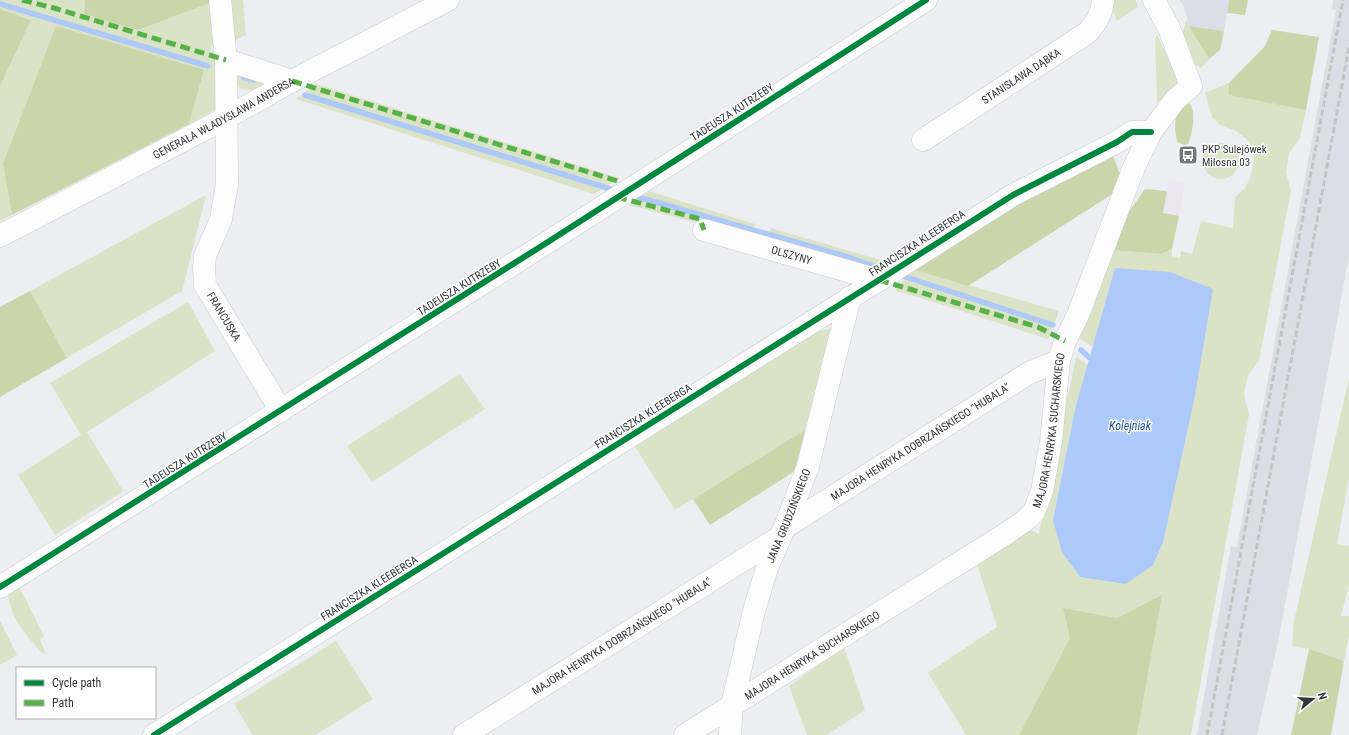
<svg xmlns="http://www.w3.org/2000/svg" width="1349" height="735" font-family="'Roboto Condensed',sans-serif">
  <rect width="100%" height="100%" fill="#eceef1"/>
  <path fill="#ede5f0" d="M 1169,180 L 1185,183 L 1179,216 L 1163,213 Z"/>
  <g fill="#dadfe7">
    <path d="M 1179,0 L 1229,0 L 1224,31 L 1189,26 L 1184,6 Z"/>
    <path d="M 1333,0 L 1349,0 L 1349,256 L 1294,556 L 1278,642 L 1257,735 L 1197,735 L 1231,546 L 1237,547 L 1336,10 L 1332,9 Z"/>
  </g>
  <g fill="#dae3c6">
    <path d="M 0,0 L 85,0 L 84,14 L 138,30 L 210,3 L 214,41 L 210,51 L 219,53 L 217,109 L 189,124 L 204,70 L 3,164 L 12,215 L 0,221 L 0,86 L 31,20 L 0,9 Z"/>
    <path d="M 232,0 L 243,0 L 246,35 L 231,42 L 230,20 Z"/>
    <path d="M 1113,0 L 1136,0 L 1138,7 L 1117,21 L 1114,13 Z"/>
    <path d="M 1187,19 L 1189,26 L 1209,59 L 1201,68 L 1194,64 L 1181,37 Z"/>
    <path d="M 1157,35 L 1177,77 L 1179,92 L 1157,102 L 1155,38 Z"/>
    <path d="M 230,67 L 279,80 C 259,90 256,94 235,86 Z"/>
    <path d="M 1229,83 L 1230,95 L 1306,110 L 1300,138 L 1289,153 L 1286,173 L 1291,190 L 1259,361 L 1248,375 L 1244,395 L 1249,414 L 1191,735 L 1137,735 L 1161,596 L 1117,618 L 1063,608 L 1070,638 L 1019,735 L 966,735 L 928,673 L 997,627 L 977,564 L 1029,530 L 1039,534 L 1076,357 L 1088,365 L 1075,409 L 1053,520 L 1153,565 L 1163,543 L 1195,396 L 1213,289 L 1115,268 L 1093,347 L 1074,335 L 1110,250 L 1161,254 L 1172,249 L 1172,256 L 1180,258 L 1181,251 L 1192,254 L 1201,221 L 1233,228 L 1235,197 L 1245,188 L 1250,178 L 1254,162 L 1253,150 L 1250,142 L 1236,131 L 1220,125 L 1212,117 L 1205,93 Z"/>
    <path d="M 316,84 L 619,178 L 594,194 L 296,99 Z"/>
    <circle cx="1221" cy="161" r="18"/>
    <path d="M 645,190 L 755,224 L 750,239 L 698,223 L 629,205 Z"/>
    <path d="M 206,195 L 182,291 L 67,358 L 30,291 Z"/>
    <path d="M 771,228 L 891,263 L 878,272 L 767,237 Z"/>
    <path d="M 912,269 L 1059,311 L 1048,339 L 918,297 L 895,291 Z"/>
    <path d="M 188,302 L 215,351 L 87,432 L 123,491 L 55,535 L 18,475 L 81,435 L 50,383 Z"/>
    <path d="M 831,328 L 805,430 L 675,510 L 631,440 L 795,338 Z"/>
    <path d="M 460,374 L 485,409 L 372,482 L 347,446 Z"/>
    <path d="M 1349,378 L 1349,478 L 1337,544 L 1349,546 L 1349,585 L 1341,616 L 1349,616 L 1349,635 L 1344,661 L 1309,649 L 1292,646 L 1294,621 Z"/>
    <path d="M 20,588 L 44,636 L 40,640 L 46,654 L 42,653 C 26,635 11,619 8,594 Z"/>
    <path d="M 0,621 L 17,655 L 0,665 Z"/>
    <path d="M 336,641 L 373,699 L 315,735 L 253,735 L 234,704 Z"/>
    <path d="M 844,647 L 865,710 L 827,735 L 807,735 L 789,686 Z"/>
  </g>
  <g fill="#cad5aa">
    <path d="M 85,0 L 210,0 L 210,3 L 138,30 L 84,14 Z"/>
    <path d="M 1229,0 L 1248,0 L 1245,15 L 1227,13 Z"/>
    <path d="M 0,9 L 31,20 L 0,86 Z"/>
    <path d="M 56,26 L 204,70 L 189,124 L 12,215 L 3,164 Z"/>
    <path d="M 1189,26 L 1224,31 L 1220,50 L 1209,59 Z"/>
    <path d="M 1272,30 L 1319,37 L 1306,110 L 1229,95 L 1229,83 L 1265,46 Z"/>
    <path d="M 1186,102 C 1187,102 1191,105 1191,106 C 1196,114 1192,136 1188,144 L 1184,145 L 1177,142 L 1175,129 L 1176,110 Z"/>
    <path d="M 1112,154 L 1125,186 L 968,286 L 912,269 L 1051,182 Z"/>
    <path d="M 1145,189 L 1167,191 L 1163,213 L 1179,216 L 1172,249 L 1161,254 L 1110,250 L 1121,223 Z"/>
    <path d="M 30,291 L 67,358 L 0,397 L 0,307 Z"/>
    <path d="M 805,430 L 795,471 L 710,525 L 693,499 Z"/>
    <path d="M 1162,595 L 1137,735 L 1019,735 L 1070,638 L 1063,608 L 1117,618 Z"/>
    <path d="M 1309,649 L 1344,661 L 1331,735 L 1291,735 Z"/>
  </g>
  <path fill="#acc9f9" d="M 1115,268 L 1170,272 L 1213,289 L 1195,396 L 1163,543 L 1153,565 L 1126,584 L 1080,577 L 1062,552 L 1053,520 L 1075,409 Z"/>
  <g fill="none" stroke-linecap="round" stroke-linejoin="round">
    <g stroke="#acc9f9" stroke-width="5.5">
      <path d="M 0,4 L 208,66"/>
      <path d="M 244,78 L 254,80"/>
      <path d="M 305,95 L 617,191"/>
      <path d="M 631,195 L 848,257 L 882,269"/>
      <path d="M 900,275 L 1053,325"/>
      <path d="M 1081,350 L 1090,358"/>
    </g>
    <g stroke="#c9cbcd" stroke-width="23">
      <g id="minor">
        <path id="s1" d="M 220,0 L 226,60 L 227,184 L 221,219 L 205,256 L 204,268 L 205,285 L 281,411"/>
        <path d="M 226,60 L 292,81"/>
        <path id="s2" d="M 923,140 L 1087,33 C 1096,24 1102,13 1103,0"/>
        <path id="s3" d="M 704,230 L 879,280"/>
        <path id="s4" d="M 0,236 L 226,118 L 292,81 L 448,0"/>
        <path id="s5" d="M 785,527 L 1029,373 L 1059,361"/>
        <path d="M 0,587 L 540,247 L 926,0"/>
        <path d="M 154,735 L 879,280 L 1013,195 L 1117,142 L 1132,132 L 1151,132"/>
        <path id="s6" d="M 464,735 L 780,537"/>
        <path id="s7" d="M 685,735 L 1004,535 L 1023,522 L 1034,512 L 1042,491 L 1051,442 L 1059,361 L 1065,341 L 1078,315 L 1134,167 L 1151,132 L 1175,100 L 1191,86 L 1169,28 L 1154,0"/>
        <path id="s8" d="M 730,735 L 732,705 L 754,611 L 767,568 L 788,519 L 808,466 L 850,297"/>
      </g>
    </g>
    <use href="#minor" stroke="#fcfcfd" stroke-width="22"/>
    <g stroke="#c2c3c3" stroke-width="3" stroke-dasharray="6 3" stroke-linecap="butt">
      <path d="M 1207,735 L 1343,0"/>
      <path d="M 1222,735 L 1349,47"/>
    </g>
    <g stroke="#56b246" stroke-width="5" stroke-dasharray="10 5" stroke-linecap="butt">
      <path d="M 22,0 L 54,8 L 226,60"/>
      <path d="M 292,81 L 621,182"/>
      <path d="M 617,197 L 700,219 L 704,230"/>
      <path d="M 879,280 L 1038,327 L 1065,341"/>
    </g>
    <g stroke="#fff" stroke-width="8">
      <g id="cycleway">
        <path d="M 0,587 L 540,247 L 926,0"/>
        <path d="M 154,735 L 879,280 L 1013,195 L 1117,142 L 1132,132 L 1151,132"/>
      </g>
    </g>
    <use href="#cycleway" stroke="#00873e" stroke-width="6"/>
  </g>
  <defs>
    <g id="bus-square" transform="scale(1)"><rect x="-9" y="-9" width="18" height="18" rx="4" fill="#757679" stroke="#fff"/><path d="M-5-6H5V4H4V6H2V4H-2V6H-4V4H-5ZM-3.5-4V0h7V-4ZM-3.5 1.2v1.5H-2V1.2ZM2 1.2v1.5H3.5V1.2Z" fill="#fff"/></g>
  </defs>
  <g fill-rule="evenodd">
    <use href="#bus-square" x="1188" y="155"/>
  </g>
  <g text-anchor="middle" stroke-width="3" stroke-linejoin="round" paint-order="stroke">
    <g font-size="11" fill="#353639" stroke="#fff">
      <text dy="4" stroke="none"><textPath href="#s2" startOffset="117">STANISŁAWA DĄBKA</textPath></text>
      <text transform="translate(732 112) rotate(-33)" y="4">TADEUSZA KUTRZEBY</text>
      <text dy="4" stroke="none"><textPath href="#s4" startOffset="253">GENERAŁA WŁADYSŁAWA ANDERSA</textPath></text>
      <text transform="translate(917 243) rotate(-33)" y="4">FRANCISZKA KLEEBERGA</text>
      <text dy="4" stroke="none"><textPath href="#s3" startOffset="91">OLSZYNY</textPath></text>
      <text transform="translate(459 287) rotate(-32)" y="4">TADEUSZA KUTRZEBY</text>
      <text dy="4" stroke="none"><textPath href="#s1" startOffset="326">FRANCUSKA</textPath></text>
      <text transform="translate(643 416) rotate(-32)" y="4">FRANCISZKA KLEEBERGA</text>
      <text dy="4" stroke="none"><textPath href="#s7" startOffset="498">MAJORA HENRYKA SUCHARSKIEGO</textPath></text>
      <text dy="4" stroke="none"><textPath href="#s5" startOffset="160">MAJORA HENRYKA DOBRZAŃSKIEGO "HUBALA"</textPath></text>
      <text transform="translate(185 460) rotate(-32)" y="4">TADEUSZA KUTRZEBY</text>
      <text dy="4" stroke="none"><textPath href="#s8" startOffset="228">JANA GRUDZIŃSKIEGO</textPath></text>
      <text transform="translate(369 588) rotate(-32)" y="4">FRANCISZKA KLEEBERGA</text>
      <text dy="4" stroke="none"><textPath href="#s6" startOffset="186">MAJORA HENRYKA DOBRZAŃSKIEGO "HUBALA"</textPath></text>
      <text dy="4" stroke="none"><textPath href="#s7" startOffset="150">MAJORA HENRYKA SUCHARSKIEGO</textPath></text>
    </g>
    <g font-size="11" fill="#353639" stroke="#fff" text-anchor="start">
      <text x="1202" y="153">PKP Sulejówek<tspan x="1202" dy="13">Miłosna 03</tspan></text>
    </g>
    <g font-size="12" font-style="italic" fill="#1e4d9a" stroke="#fff">
      <text x="1130" y="430">Kolejniak</text>
    </g>
  </g>
  <rect x="16" y="667" width="140" height="52" fill="#ffffff" stroke="#aeafb0"/>
  <rect x="24" y="680" width="20" height="6" fill="#00873e" stroke="#aeafb0"/>
  <text x="52" y="687" font-size="12" fill="#353639">Cycle path</text>
  <rect x="24" y="700" width="20" height="6" fill="#56b246" stroke="#aeafb0"/>
  <text x="52" y="707" font-size="12" fill="#353639">Path</text>
  <g transform="translate(1313 699) rotate(72)" stroke="#ffffff" stroke-width="3" paint-order="stroke">
  <path d="M0-3L7 15L0 10L-7 15Z" fill="#353639"/>
  <text y="-6" font-size="11" font-weight="bold" text-anchor="middle" fill="#353639">N</text>
  </g>
</svg>
